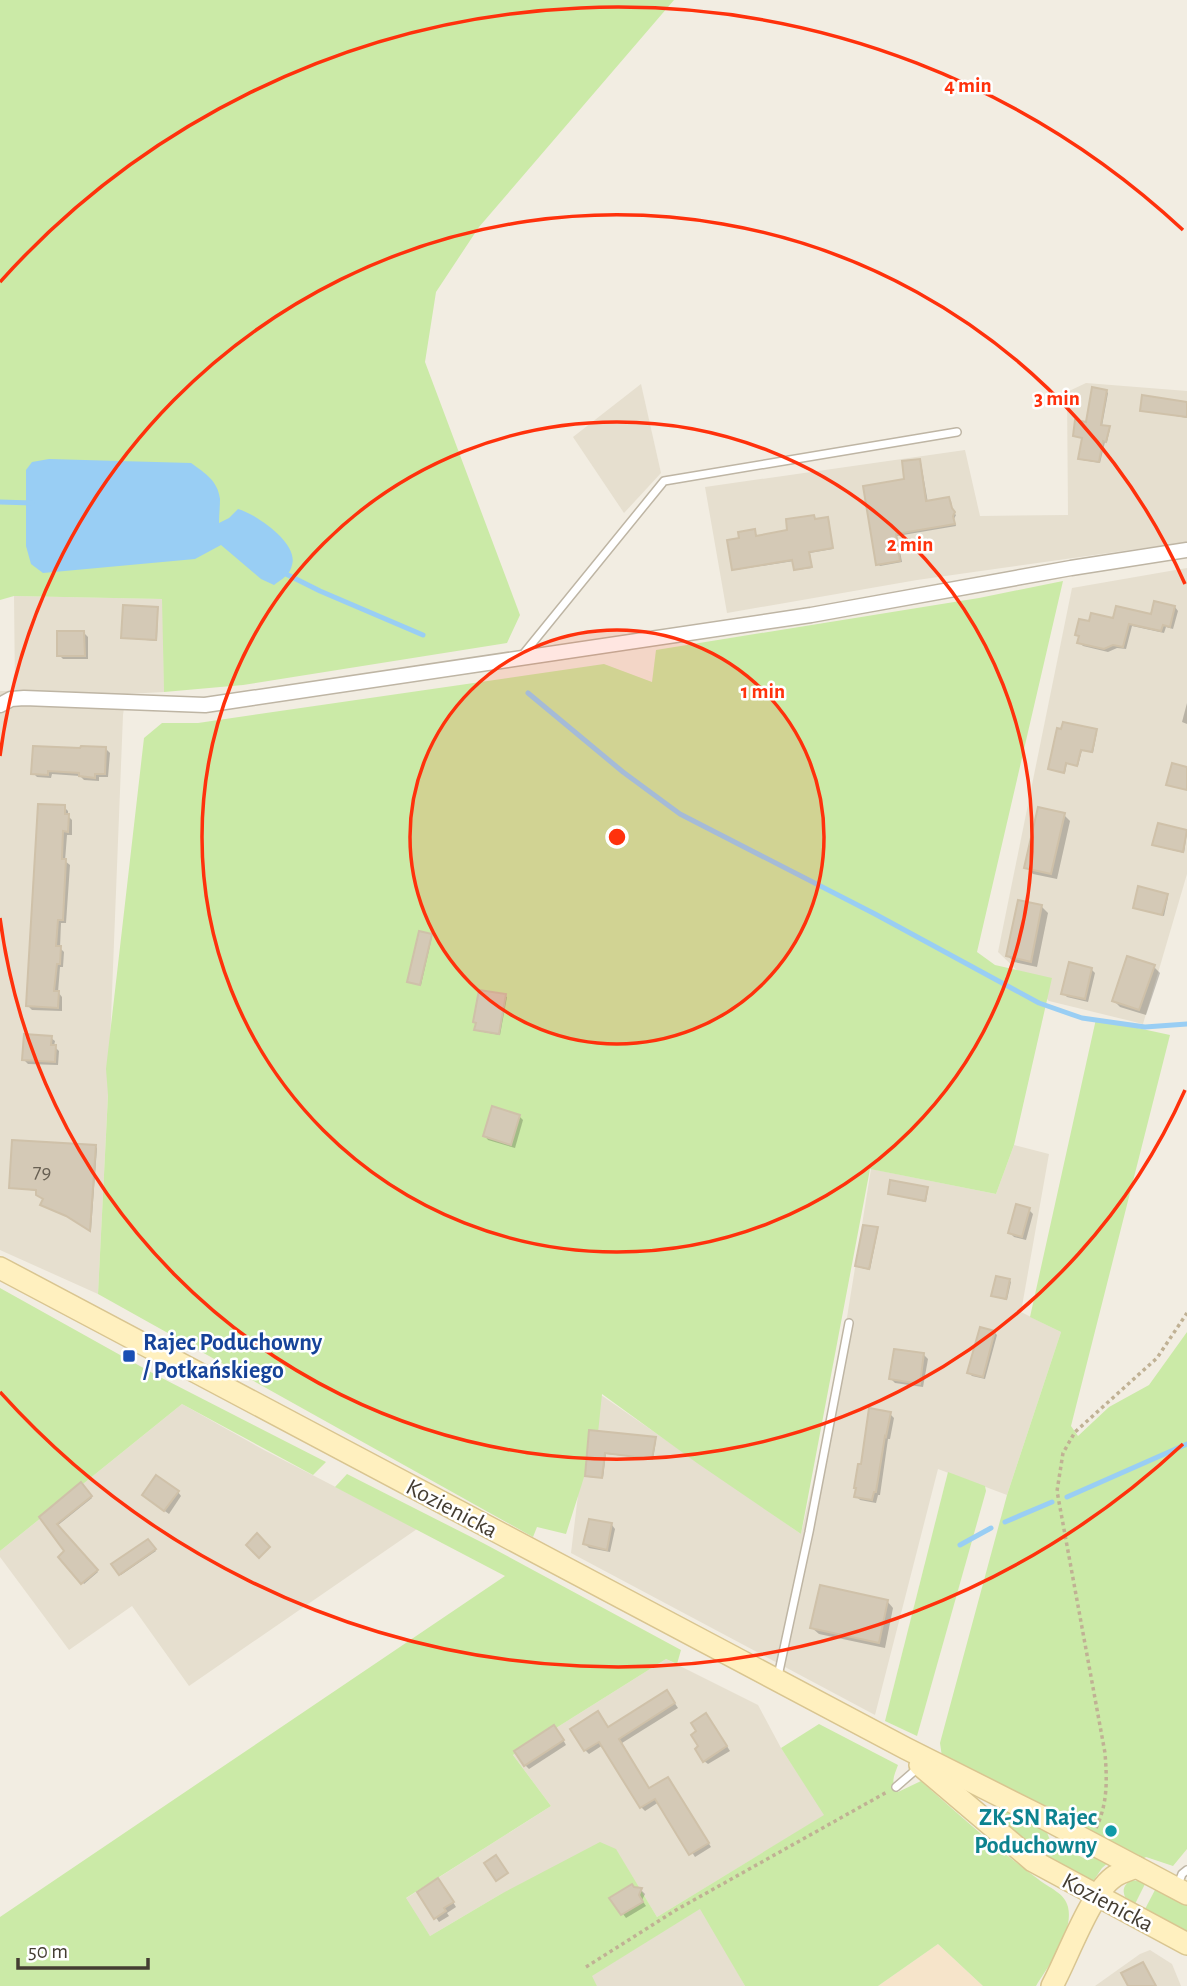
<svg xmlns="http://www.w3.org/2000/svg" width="1187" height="1986" font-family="'Alegreya Sans',sans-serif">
  <rect width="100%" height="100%" fill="#f2ede2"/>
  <g fill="#e6dfcf">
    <path d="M 1086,383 L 1187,391 L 1187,542 L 917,580 L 727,613 L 705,487 L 965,450 L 980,516 L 1068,515 L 1067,392 Z"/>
    <path d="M 641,384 L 661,473 L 624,513 L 573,437 Z"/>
    <path d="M 1187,568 L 1187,874 L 1143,1024 L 1049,1001 L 998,952 L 1072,588 Z"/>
    <path d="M 14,596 L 163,599 L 164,692 L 126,694 L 123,715 L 108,1094 L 98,1294 L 0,1250 L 0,691 L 15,691 Z"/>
    <path d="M 1014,1145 L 1049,1154 L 1021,1312 L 1061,1332 L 1007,1495 L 938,1469 L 875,1715 L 571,1553 L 591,1388 L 801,1534 L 838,1373 L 871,1169 L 996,1194 Z"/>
    <path d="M 182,1404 L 264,1450 L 417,1529 L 189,1686 L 132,1606 L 69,1650 L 0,1557 L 0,1551 Z"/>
    <path d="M 666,1659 L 758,1705 L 781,1748 L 825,1815 L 657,1917 L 616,1850 L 501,1894 L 430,1936 L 405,1899 L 551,1806 L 513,1755 Z"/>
    <path d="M 701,1908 L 745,1986 L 597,1986 L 591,1976 Z"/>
    <path d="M 1150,1950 L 1172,1964 L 1181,1986 L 1095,1986 L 1140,1954 Z"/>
  </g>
  <path fill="#f6e4ca" d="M 938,1944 L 983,1986 L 878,1986 Z"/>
  <g fill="#cbeaa7">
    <path d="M 0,0 L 674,0 L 479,227 L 436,292 L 425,362 L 520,615 L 507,643 L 243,685 L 164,692 L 162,599 L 14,596 L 0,600 Z"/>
    <path d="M 1063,581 L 977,952 L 995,965 L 1052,978 L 1014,1145 L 996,1194 L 870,1169 L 801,1534 L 697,1463 L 602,1394 L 598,1433 L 566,1534 L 537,1527 L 533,1537 L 98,1294 L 108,1095 L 106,1069 L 144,738 L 162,723 L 198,723 L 604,664 L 652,682 L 656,650 L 979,598 Z"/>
    <path d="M 1096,1019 L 1170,1035 L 1071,1426 L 1078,1436 L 1109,1407 L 1149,1385 L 1187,1332 L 1187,1849 L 1173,1866 L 1146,1857 L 1141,1860 L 942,1757 L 940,1743 L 1007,1495 L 1061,1332 L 1030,1317 Z"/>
    <path d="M 0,1288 L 156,1375 L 326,1462 L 313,1475 L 182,1404 L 0,1551 Z"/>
    <path d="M 948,1472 L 985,1486 L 986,1491 L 917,1736 L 885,1721 Z"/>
    <path d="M 347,1474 L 483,1543 L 681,1650 L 677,1664 L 666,1659 L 513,1755 L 551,1806 L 406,1898 L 430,1936 L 501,1894 L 600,1842 L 616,1849 L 657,1917 L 824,1815 L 781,1748 L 819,1724 L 898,1765 C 894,1776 890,1783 898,1792 L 921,1781 C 959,1815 997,1849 1038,1879 C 1049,1888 1065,1893 1068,1907 C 1074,1932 1049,1965 1036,1986 L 983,1986 L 938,1944 L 878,1986 L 745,1986 L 700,1909 L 592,1976 L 597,1986 L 0,1986 L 0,1917 L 505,1576 L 335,1487 Z"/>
    <path d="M 995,1805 L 1046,1830 L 1050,1840 L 1087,1860 L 1098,1857 L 1109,1862 L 1102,1868 L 1092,1883 L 1033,1851 L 990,1813 Z"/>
    <path d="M 1140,1879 L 1146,1882 L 1134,1906 L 1129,1903 L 1130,1900 L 1125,1897 C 1122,1889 1124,1885 1131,1880 L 1138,1881 Z"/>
    <path d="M 1156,1888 L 1187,1904 L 1187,1934 L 1144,1911 Z"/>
  </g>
  <path fill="#99cef4" d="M 49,459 L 191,463 C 205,473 218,481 220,499 C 220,507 219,515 219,523 L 229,518 L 238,509 C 256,514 299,543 292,565 C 290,575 282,579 274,585 L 261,579 L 221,545 L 195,559 L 43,573 L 31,564 L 26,546 L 26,470 L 32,462 Z"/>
  <g fill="#0003">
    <path d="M 1106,391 L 1108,393 L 1102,426 L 1110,429 L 1107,442 L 1105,442 L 1100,463 L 1082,460 L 1080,458 L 1084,438 L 1074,435 L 1088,424 Z"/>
    <path d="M 1187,404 L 1187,418 L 1142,410 Z"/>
    <path d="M 919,461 L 921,463 L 928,503 L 949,499 L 951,501 L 953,512 L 956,515 L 954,519 L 956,526 L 897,536 L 902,562 L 880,566 L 878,564 Z"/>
    <path d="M 814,516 L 816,521 L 827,519 L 829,520 L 833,549 L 810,553 L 812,568 L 797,570 L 794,561 L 735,570 L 734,569 L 741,540 L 755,531 L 757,537 L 789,531 Z"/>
    <path d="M 1175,607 L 1178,611 L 1173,629 L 1166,627 L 1164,633 L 1132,626 L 1126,649 L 1117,648 L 1108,652 L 1083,646 L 1079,642 L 1080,638 L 1077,635 L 1090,623 L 1153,616 Z"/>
    <path d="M 157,609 L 158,610 L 157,641 L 123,638 Z"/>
    <path d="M 84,633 L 88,637 L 88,659 L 63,659 L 59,655 Z"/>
    <path d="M 1187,703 L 1187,724 L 1182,722 Z"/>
    <path d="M 1096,731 L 1097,732 L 1093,753 L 1082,750 L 1078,766 L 1067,763 L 1065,773 L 1051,770 Z"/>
    <path d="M 106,749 L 110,753 L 108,777 L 99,777 L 99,781 L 84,780 L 80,776 L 52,774 L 51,778 L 37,777 L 33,773 Z"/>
    <path d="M 64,807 L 68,811 L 68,816 L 72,820 L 72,835 L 67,835 L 65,861 L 70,865 L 66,923 L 61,923 L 60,948 L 64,952 L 63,967 L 60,967 L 58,992 L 62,997 L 62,1011 L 32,1010 L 28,1006 Z"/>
    <path d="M 1064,815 L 1070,821 L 1057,879 L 1033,874 L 1026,867 Z"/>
    <path d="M 1159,825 L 1187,832 L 1184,853 L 1156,846 Z"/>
    <path d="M 1167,895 L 1168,897 L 1164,916 L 1134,907 Z"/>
    <path d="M 1042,907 L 1048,913 L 1037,967 L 1014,962 L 1008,956 Z"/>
    <path d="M 431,936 L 432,937 L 421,985 L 410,983 L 409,981 Z"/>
    <path d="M 1154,967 L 1160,973 L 1146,1015 L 1120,1007 L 1114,1001 Z"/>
    <path d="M 1091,969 L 1095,973 L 1088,1002 L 1067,997 L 1063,993 Z"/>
    <path d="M 505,996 L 507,997 L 500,1035 L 478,1031 L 476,1029 Z"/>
    <path d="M 51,1038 L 55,1041 L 54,1046 L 59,1051 L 58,1065 L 28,1064 L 24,1060 Z"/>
    <path d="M 519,1116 L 523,1120 L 515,1148 L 488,1140 L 485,1136 Z"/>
    <path d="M 95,1146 L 97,1148 L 91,1230 L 69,1217 L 45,1199 L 38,1191 L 11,1188 Z"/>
    <path d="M 927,1189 L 928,1190 L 926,1202 L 889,1194 Z"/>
    <path d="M 1029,1210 L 1033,1214 L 1026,1240 L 1014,1237 L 1010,1233 Z"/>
    <path d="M 877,1229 L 878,1230 L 870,1270 L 858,1267 L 856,1266 Z"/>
    <path d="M 1010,1281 L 1011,1282 L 1007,1300 L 995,1297 Z"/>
    <path d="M 995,1333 L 997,1335 L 985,1379 L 972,1376 L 969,1373 Z"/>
    <path d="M 924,1355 L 928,1359 L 923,1387 L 895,1383 L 891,1379 Z"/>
    <path d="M 890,1414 L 894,1418 L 890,1439 L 888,1439 L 880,1495 L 878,1495 L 876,1503 L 860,1500 L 856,1496 L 862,1466 Z"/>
    <path d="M 590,1432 L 655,1439 L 656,1441 L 653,1459 L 606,1454 L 603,1478 L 588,1477 L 587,1476 Z"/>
    <path d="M 81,1485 L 92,1498 L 57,1526 L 98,1572 L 84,1584 L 61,1557 L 67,1552 L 41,1517 Z"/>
    <path d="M 178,1492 L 181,1496 L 169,1514 L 148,1499 Z"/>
    <path d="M 612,1525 L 615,1529 L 610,1552 L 589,1548 L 585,1544 Z"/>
    <path d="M 148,1541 L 156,1551 L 121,1575 L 113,1565 Z"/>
    <path d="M 887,1601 L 893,1608 L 885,1648 L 819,1634 L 812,1628 Z"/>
    <path d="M 670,1696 L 678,1708 L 622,1743 L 650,1790 L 671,1783 L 711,1847 L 695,1857 L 659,1802 L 645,1811 L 641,1807 L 603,1745 L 589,1754 L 585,1750 L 602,1717 L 609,1728 Z"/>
    <path d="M 710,1719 L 730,1751 L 708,1764 L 704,1761 Z"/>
    <path d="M 558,1731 L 566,1745 L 529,1769 L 525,1765 Z"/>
    <path d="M 442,1884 L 456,1907 L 447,1913 L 449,1916 L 439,1922 L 419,1892 Z"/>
    <path d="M 635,1889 L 641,1890 L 645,1894 L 642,1900 L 646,1906 L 626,1918 L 612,1899 Z"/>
  </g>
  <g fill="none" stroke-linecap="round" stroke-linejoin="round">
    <g stroke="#99cef4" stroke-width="5">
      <path d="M 0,502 L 32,503"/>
      <path d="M 284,573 L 320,591 L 423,635"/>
      <path d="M 528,693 L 623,772 L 680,814 L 875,914 L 1039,1003 L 1082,1018 L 1145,1027 L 1187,1024"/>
      <path d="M 1067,1497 L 1187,1444"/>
      <path d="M 1005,1522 L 1052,1502"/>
      <path d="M 960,1545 L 991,1528"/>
    </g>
  </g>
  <g fill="#d4c9b6" stroke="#cfc1a9" stroke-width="2">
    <path d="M 1092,387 L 1107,390 L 1101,425 L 1110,426 L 1106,442 L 1103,441 L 1099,462 L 1078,459 L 1082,438 L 1073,436 L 1075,420 L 1086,422 Z"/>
    <path d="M 1142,395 L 1187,402 L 1187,417 L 1140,411 Z"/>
    <path d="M 920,459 L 926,501 L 949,497 L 952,508 L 955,512 L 953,516 L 955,524 L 896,534 L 900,561 L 876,565 L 863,486 L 904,479 L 902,461 Z"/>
    <path d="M 814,515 L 815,519 L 828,517 L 833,548 L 809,552 L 812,567 L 794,570 L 792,560 L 732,570 L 727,540 L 739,538 L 738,532 L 755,529 L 756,536 L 787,530 L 786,519 Z"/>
    <path d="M 1154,601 L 1175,606 L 1170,627 L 1163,625 L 1161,631 L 1129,624 L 1123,647 L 1113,645 L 1104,649 L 1077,643 L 1079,636 L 1075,635 L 1079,619 L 1089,621 L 1091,613 L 1113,618 L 1116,606 L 1151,614 Z"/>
    <path d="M 123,605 L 158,607 L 156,640 L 121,638 Z"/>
    <path d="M 57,631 L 84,631 L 85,656 L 57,656 Z"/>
    <path d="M 1063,722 L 1097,729 L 1092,752 L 1081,750 L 1077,766 L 1066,763 L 1064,773 L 1048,769 L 1057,728 L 1061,729 Z"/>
    <path d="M 33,746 L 80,748 L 81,746 L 106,747 L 105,774 L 95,774 L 95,778 L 79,776 L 79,773 L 48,771 L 48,775 L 31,774 Z"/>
    <path d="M 1172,763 L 1187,767 L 1187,790 L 1166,785 Z"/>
    <path d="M 38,804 L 65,805 L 65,814 L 69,814 L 68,832 L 63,831 L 62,859 L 66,859 L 63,920 L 58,920 L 56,946 L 61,946 L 60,964 L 57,964 L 54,991 L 59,991 L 58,1008 L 26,1006 Z"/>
    <path d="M 1038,807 L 1065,813 L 1051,874 L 1024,868 Z"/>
    <path d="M 1158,823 L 1187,830 L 1183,852 L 1152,845 Z"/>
    <path d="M 1138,886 L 1168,894 L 1162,915 L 1133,908 Z"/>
    <path d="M 1018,900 L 1042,905 L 1031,962 L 1006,956 Z"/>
    <path d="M 419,931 L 432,934 L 420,985 L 407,982 Z"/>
    <path d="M 1127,956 L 1155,965 L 1139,1010 L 1112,1001 Z"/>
    <path d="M 1069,962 L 1092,968 L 1085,999 L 1061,994 Z"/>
    <path d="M 479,990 L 506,994 L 499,1034 L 474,1030 L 476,1023 L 473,1022 Z"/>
    <path d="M 24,1034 L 52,1036 L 51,1045 L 56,1045 L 55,1062 L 22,1060 Z"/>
    <path d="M 492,1106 L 520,1115 L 511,1145 L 483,1136 Z"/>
    <path d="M 12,1140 L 96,1145 L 90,1231 L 66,1216 L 40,1205 L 43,1199 L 36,1195 L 36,1190 L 9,1188 Z"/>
    <path d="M 890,1180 L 928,1187 L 925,1201 L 888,1194 Z"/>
    <path d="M 1016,1204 L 1030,1208 L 1022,1237 L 1008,1233 Z"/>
    <path d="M 863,1225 L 878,1227 L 869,1269 L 855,1266 Z"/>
    <path d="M 996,1276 L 1010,1279 L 1006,1299 L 991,1296 Z"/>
    <path d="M 980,1327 L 995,1331 L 983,1377 L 967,1373 Z"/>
    <path d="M 894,1349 L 924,1353 L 920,1384 L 889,1379 Z"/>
    <path d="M 869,1408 L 891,1412 L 886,1437 L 885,1436 L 876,1492 L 874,1492 L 872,1500 L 854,1497 L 856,1488 L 854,1488 L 858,1464 L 861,1464 Z"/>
    <path d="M 589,1430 L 656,1437 L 652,1459 L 605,1453 L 602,1478 L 585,1476 Z"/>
    <path d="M 156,1475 L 179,1491 L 164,1511 L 142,1495 Z"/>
    <path d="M 81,1482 L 92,1496 L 57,1524 L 98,1570 L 81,1584 L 58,1557 L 64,1551 L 39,1517 Z"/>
    <path d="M 589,1519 L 612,1523 L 607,1550 L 583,1544 Z"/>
    <path d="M 257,1533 L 270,1547 L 259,1558 L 246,1545 Z"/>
    <path d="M 148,1539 L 156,1549 L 119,1575 L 111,1564 Z"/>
    <path d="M 820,1585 L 888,1600 L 879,1643 L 810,1628 Z"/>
    <path d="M 667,1690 L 675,1703 L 619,1739 L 649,1788 L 668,1777 L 709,1843 L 689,1855 L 655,1799 L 640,1808 L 599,1742 L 584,1751 L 570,1729 L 598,1711 L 608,1727 Z"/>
    <path d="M 706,1713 L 727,1746 L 703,1762 L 695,1749 L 698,1746 L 691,1735 L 696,1731 L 691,1723 Z"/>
    <path d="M 554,1725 L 564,1740 L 524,1766 L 514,1751 Z"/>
    <path d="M 496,1855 L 508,1873 L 496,1881 L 484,1863 Z"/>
    <path d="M 438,1878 L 454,1902 L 444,1908 L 446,1911 L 434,1919 L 417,1892 Z"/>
    <path d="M 632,1884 L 634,1887 L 642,1888 L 639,1895 L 643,1902 L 621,1915 L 609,1898 Z"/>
    <path d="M 1143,1962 L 1156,1986 L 1128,1986 L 1121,1973 Z"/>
  </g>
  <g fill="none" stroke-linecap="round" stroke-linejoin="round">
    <g stroke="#beb5a4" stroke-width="10">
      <g id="lane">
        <path d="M 521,657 L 664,481 L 957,432"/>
        <path d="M 778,1676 L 809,1532 L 849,1323"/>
        <path d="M 896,1787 L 919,1767"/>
        <path d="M 1178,1885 L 1182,1874 L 1187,1870"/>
      </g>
    </g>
    <g stroke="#beb5a4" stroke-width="17">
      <path id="street" d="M 0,705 L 11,699 L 24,698 L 205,705 L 811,615 L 1071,568 L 1187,550"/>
    </g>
    <g stroke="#d9c590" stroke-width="24">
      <g id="secondary">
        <path d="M 0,1268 L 905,1748 L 1042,1817 L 1187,1894"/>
        <path d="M 920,1765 L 1033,1861 L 1187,1944"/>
        <path d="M 1052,1986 C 1067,1959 1091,1891 1115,1876 C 1121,1872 1129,1870 1136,1867"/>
      </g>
    </g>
    <g stroke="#c0b194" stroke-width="3.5" stroke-dasharray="3.5 3.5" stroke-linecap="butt">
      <path d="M 1096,1828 C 1108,1803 1107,1779 1105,1753 L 1057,1491 L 1063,1453 L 1075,1432 L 1157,1358 L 1187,1313"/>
      <path d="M 586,1967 L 676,1910 L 887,1792"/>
    </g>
    <use href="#lane" stroke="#fff" stroke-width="7"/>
    <use href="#street" stroke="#fff" stroke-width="14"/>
    <use href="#secondary" stroke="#fff0bf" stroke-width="21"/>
  </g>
  <circle cx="617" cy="837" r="207" fill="#ff310c" fill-opacity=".12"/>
  <g fill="none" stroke="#ff310c" stroke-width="3.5">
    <circle cx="617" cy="837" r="207"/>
    <circle cx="617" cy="837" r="415"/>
    <path d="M1185 1090A622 622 0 0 1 0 918M0 756A622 622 0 0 1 1185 584"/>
    <path d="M1183 1444A830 830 0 0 1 0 1392M0 282A830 830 0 0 1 1183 230"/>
  </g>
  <rect fill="#1a4fb4" stroke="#fff" stroke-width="2.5" x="122" y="1349" width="14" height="14" rx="3.5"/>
  <circle fill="#0f9aa8" stroke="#fff" stroke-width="2.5" cx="1111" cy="1831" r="7"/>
  <g text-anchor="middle" stroke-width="5" stroke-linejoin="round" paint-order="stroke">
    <g font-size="21" fill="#686053">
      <text x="42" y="1178">79</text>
    </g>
    <g font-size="24" font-weight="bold" fill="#164399" stroke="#fff" text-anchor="start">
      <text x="143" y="1350">Rajec Poduchowny<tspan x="143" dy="28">/ Potkańskiego</tspan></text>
    </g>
    <g font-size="24" fill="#443d32" stroke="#fff">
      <text transform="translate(452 1508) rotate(28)" y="8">Kozienicka</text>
      <text transform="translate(1108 1902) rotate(28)" y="8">Kozienicka</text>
    </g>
    <g font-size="24" font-weight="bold" fill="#0d838f" stroke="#fff" text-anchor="end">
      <text x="1097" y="1825">ZK-SN Rajec<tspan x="1097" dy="28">Poduchowny</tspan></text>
    </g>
  </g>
  <circle cx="617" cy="837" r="10" fill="#ff310c" stroke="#fff" stroke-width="3.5"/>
  <g font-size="21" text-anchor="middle" font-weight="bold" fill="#ff310c" stroke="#fff" stroke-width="5" stroke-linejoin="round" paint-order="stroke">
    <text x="968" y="92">4 min</text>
    <text x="1057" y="405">3 min</text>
    <text x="910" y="551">2 min</text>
    <text x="763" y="698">1 min</text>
  </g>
  <path d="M18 1958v10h130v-10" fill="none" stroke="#443d32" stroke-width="3.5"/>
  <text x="28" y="1958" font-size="21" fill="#443d32" stroke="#ffffff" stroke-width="5" paint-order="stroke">50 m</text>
</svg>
